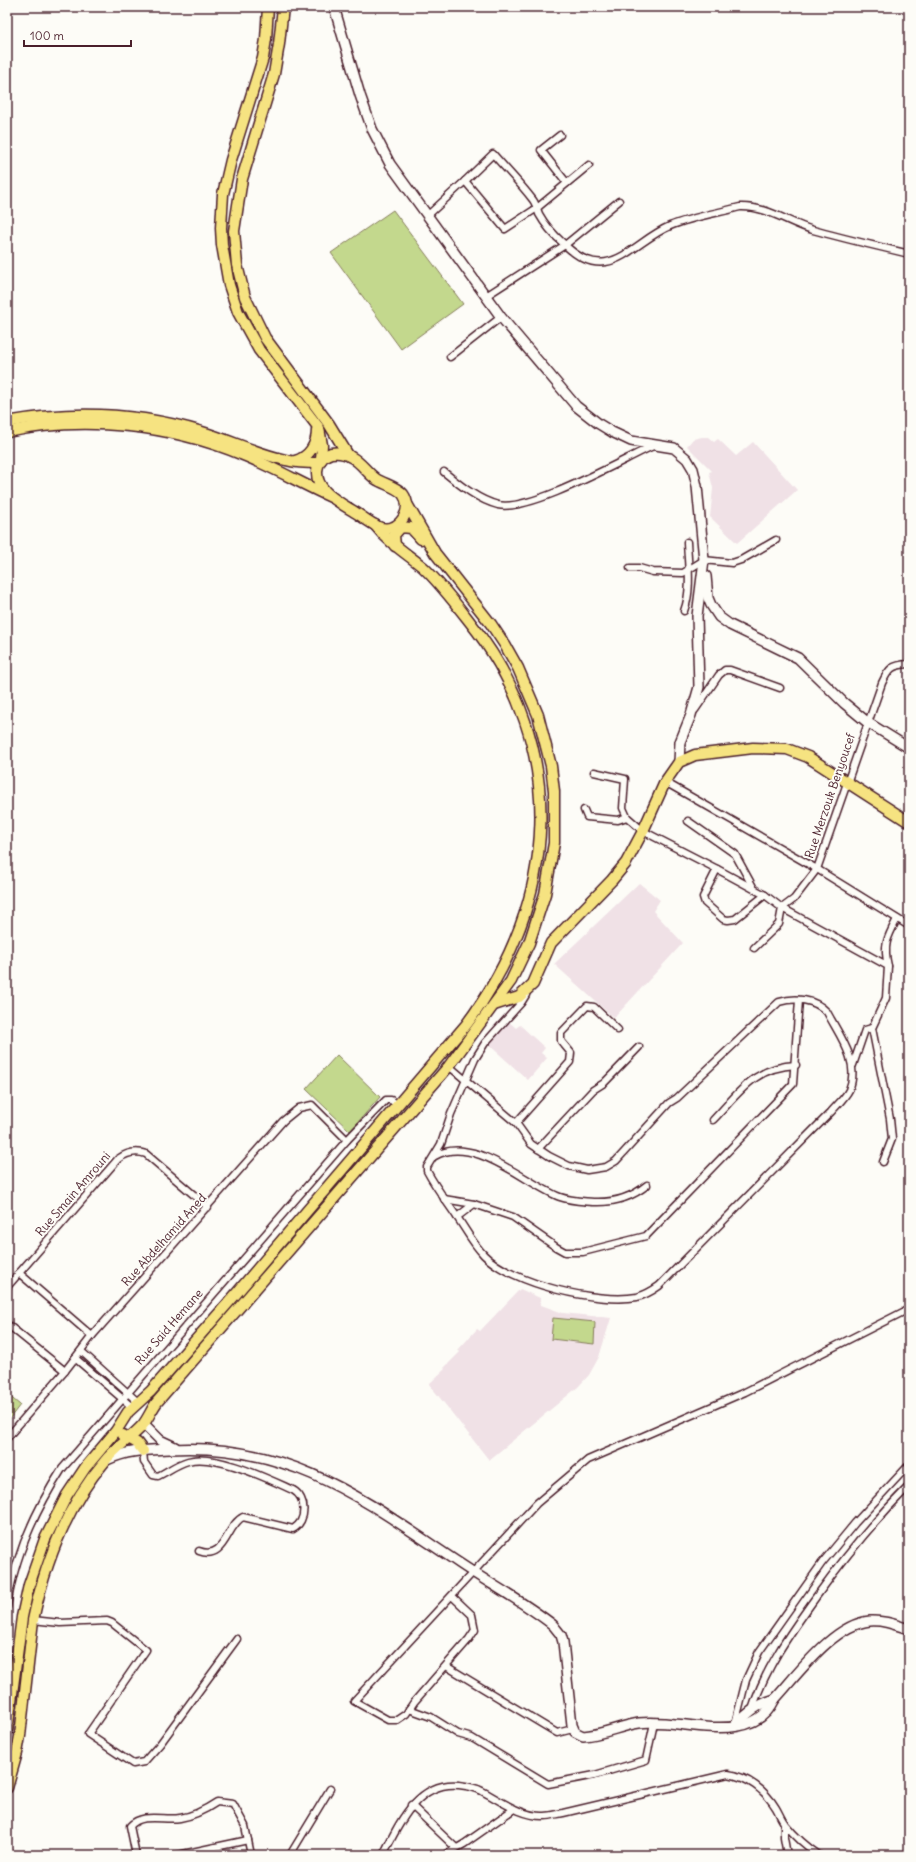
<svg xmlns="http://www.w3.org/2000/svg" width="916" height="1862" font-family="Delius,sans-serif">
  <rect width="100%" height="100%" fill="#fdfcf7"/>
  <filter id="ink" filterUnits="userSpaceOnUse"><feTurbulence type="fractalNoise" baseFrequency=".025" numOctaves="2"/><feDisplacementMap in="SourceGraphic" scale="8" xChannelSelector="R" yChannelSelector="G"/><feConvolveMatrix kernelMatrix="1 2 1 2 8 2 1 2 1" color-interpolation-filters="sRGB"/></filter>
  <g filter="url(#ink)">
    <g fill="#f0e1e6">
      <path d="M 702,437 L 708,437 L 714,442 L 718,439 L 736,456 L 753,442 L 797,490 L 737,543 L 710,517 L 713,488 L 709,472 L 712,471 L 687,446 L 693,439 Z"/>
      <path d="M 639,883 L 660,900 L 653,911 L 683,943 L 614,1018 L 554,964 Z"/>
      <path d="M 508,1021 L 516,1028 L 520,1025 L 545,1048 L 541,1053 L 547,1058 L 528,1080 L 488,1044 Z"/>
      <path d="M 520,1289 L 540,1298 L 541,1305 L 563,1313 L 611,1318 L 599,1357 L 589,1375 L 578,1387 L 489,1460 L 429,1384 L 445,1369 L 444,1368 L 460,1352 L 458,1350 L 477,1329 L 480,1331 Z"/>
    </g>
    <g fill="#c3d88d" stroke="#867c5c">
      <path d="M 393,210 L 463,304 L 401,349 L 331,253 Z"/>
      <path d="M 337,1055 L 380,1097 L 350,1131 L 306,1089 Z"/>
      <path d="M 553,1318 L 595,1322 L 594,1344 L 551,1339 Z"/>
      <path d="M 7,1394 L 20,1405 L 7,1422 Z"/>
    </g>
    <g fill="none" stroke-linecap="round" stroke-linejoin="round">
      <g stroke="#4a1f2b" stroke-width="9">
        <g id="street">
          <path d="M 560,135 L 541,150 L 567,183"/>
          <path d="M 465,181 L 493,154 C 506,169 521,184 533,200 C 536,204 537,209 539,214 C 545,225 555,236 564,244 C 608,288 632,242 670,226 C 691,217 718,213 740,207 C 768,206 788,223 813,230 C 845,239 877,246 909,254"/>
          <path d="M 427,216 L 465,181 L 505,229 L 537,208 L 589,165"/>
          <path d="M 486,296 L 565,245 L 619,201"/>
          <path d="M 450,357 L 501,317"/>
          <path d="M 444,472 C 460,485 478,500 498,505 C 531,512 620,461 653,446"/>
          <path d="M 630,568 L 639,568 L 653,572 L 683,573 L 704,560 L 732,563 L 741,560 L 776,540"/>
          <path d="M 684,611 C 692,590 688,564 687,542"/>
          <path d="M 695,710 L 719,675 L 725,670 L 730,670 L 780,688"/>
          <path d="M 594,772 L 625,779 L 623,808 L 627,817"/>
          <path d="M 665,782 L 817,869 L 909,926"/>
          <path d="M 584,810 L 587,817 L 618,820 L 627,817 L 643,831 L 717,869 L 703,897 L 705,903 L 723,919 L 728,920 L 735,919 L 765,895 L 782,908 L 888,966 L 886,998 L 872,1028 L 890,1119 L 892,1139 L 883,1162"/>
          <path d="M 688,821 L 735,854 L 753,887"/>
          <path d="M 717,869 L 765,895"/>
          <path d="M 754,948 L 779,924 L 782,908 L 794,899 L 817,869 L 882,683 C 889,668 892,665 909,664"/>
          <path d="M 888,966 C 883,945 887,938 897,919"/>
          <path d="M 853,1065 L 865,1030 L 872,1028"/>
          <path d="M 449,1066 L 516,1123 L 531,1144 L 549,1156 L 569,1166 L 587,1170 L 606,1167 L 616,1161 L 669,1103 L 677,1098 L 779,1002 C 795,997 815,999 827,1012 C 839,1035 861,1062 849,1090 C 845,1098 837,1105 831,1112 L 659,1286 C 652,1291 645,1295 637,1297 C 598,1304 512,1284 484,1255 C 473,1244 466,1230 457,1217 C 447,1202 436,1188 427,1171 L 427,1167 L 441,1144 L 451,1114 L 475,1059 L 485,1043 L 521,1003 L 526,995"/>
          <path d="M 713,1120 C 740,1092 754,1067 796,1065"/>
          <path d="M 516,1123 L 570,1062 L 571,1053 L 561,1041 L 561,1033 L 587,1006 L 594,1007 L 618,1030"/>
          <path d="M 538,1149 L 593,1090 L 604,1083 L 639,1047"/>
          <path d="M 435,1156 C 474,1134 526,1184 560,1197 C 571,1201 582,1201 593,1202 C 613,1203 631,1198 647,1185"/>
          <path d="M 444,1199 L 474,1204 L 457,1217"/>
          <path d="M 474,1204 L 513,1217 L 556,1247 L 565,1252 L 583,1252 L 646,1236 L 793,1084 L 799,1000"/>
          <path d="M 19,1273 L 92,1336"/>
          <path d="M 7,1287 L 118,1159 C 126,1153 135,1150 146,1154 L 208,1207"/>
          <path d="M 7,1324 L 65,1371"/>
          <path d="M 81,1351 L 138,1402"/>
          <path d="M 75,1358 L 132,1407"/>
          <path d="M 7,1438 L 65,1371 L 92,1336 L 283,1121 L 299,1108 L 312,1105 L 347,1140"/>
          <path d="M 143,1451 L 144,1462 L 153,1475 L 158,1476 C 168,1471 177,1464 188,1461 C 215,1453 268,1479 293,1490 C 307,1498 307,1521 293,1529 L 243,1517 C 226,1525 226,1561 199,1551"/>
          <path d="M 452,1596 L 472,1615 L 475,1630 L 469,1639 L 414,1702 L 406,1714 L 397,1720 L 388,1720 L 354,1701 L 537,1503 L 588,1460 L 745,1392 L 909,1309"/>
          <path d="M 7,1607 C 14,1557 35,1511 62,1469 L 347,1140 L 386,1100 L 391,1100 L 398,1105"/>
          <path d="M 33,1620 L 60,1623 L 107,1621 L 112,1623 L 146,1650 L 88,1734 L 133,1764 L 144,1762 L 160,1744 L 237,1639"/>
          <path d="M 446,1666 L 557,1733 L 573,1729"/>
          <path d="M 409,1709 L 431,1717 L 458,1734 L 472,1738 L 548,1784 L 595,1775 L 646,1760 L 654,1723"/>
          <path d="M 752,1710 C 765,1668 790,1633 816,1597 C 844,1558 875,1520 909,1486"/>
          <path d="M 735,1724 L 746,1680 L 759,1652 L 822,1563 L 855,1523 L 909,1465"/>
          <path d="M 411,1805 L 456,1848"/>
          <path d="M 784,1823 L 784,1838 L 787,1855"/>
          <path d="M 136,1855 L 130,1826 C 143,1812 164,1821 180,1818 C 194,1816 205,1810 217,1802 L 233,1804 L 245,1826 L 251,1855"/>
          <path d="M 178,1855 L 248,1840"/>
          <path d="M 290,1855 L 330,1789"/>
          <path d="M 383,1855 C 399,1824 417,1781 459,1785 C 467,1786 475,1787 482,1791 C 501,1801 522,1817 545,1816 C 551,1816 557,1814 563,1813 L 728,1774 C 748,1777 765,1790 776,1808 C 779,1813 781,1819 785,1824 C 794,1835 807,1847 819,1855"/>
          <path d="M 445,1855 L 464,1844 L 514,1809"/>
        </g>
      </g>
      <g stroke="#4a1f2b" stroke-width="12">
        <g id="secondary">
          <path d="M 334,7 L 360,95 L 372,129 L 390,164 L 501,317 L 576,406 L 599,424 L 612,432 L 631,441 L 674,448 L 687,459 L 693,469 L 697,486 L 704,560 L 697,616 L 699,687 L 691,715 L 680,742 L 679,762"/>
          <path d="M 706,576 L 708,598 L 711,605 L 719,617 L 730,625 L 798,658 L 844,703 L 867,722 L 909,748"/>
          <path d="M 144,1424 L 160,1440 L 175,1447"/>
          <path d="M 107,1460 C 127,1450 148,1450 170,1449 C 291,1442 364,1500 459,1563 C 490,1584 524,1602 553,1625 L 561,1635 L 563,1642 L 572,1725 L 575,1732 L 583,1736 C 602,1735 620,1726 639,1723 C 680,1717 752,1749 775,1699 C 798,1674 834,1624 870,1621 C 884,1620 896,1625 909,1629"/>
          <path d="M 734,1726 C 747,1714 757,1704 775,1699"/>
        </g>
      </g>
      <g stroke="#4a1f2b" stroke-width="13">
        <g id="primary">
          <path d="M 268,7 L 266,39 L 263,58 L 231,160 L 223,194 L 221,228 L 222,245 L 229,285 L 238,312 L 259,350 L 319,428 L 322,445 L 321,460"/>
          <path d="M 283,7 L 279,44 L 274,74 L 242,179 L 234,231 L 237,265 L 245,297 L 265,338 L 329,424 L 348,455"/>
          <path d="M 7,422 C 73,410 139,413 202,432 C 230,440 257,454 286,460 C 297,463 308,463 319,463"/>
          <path d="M 7,432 C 84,415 171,425 243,455 C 273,467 302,484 331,497"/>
          <path d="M 331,453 C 338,452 345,453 351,457 C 361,462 367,473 376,479 C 384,484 397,487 403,494 C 414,509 400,532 381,528 C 373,525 365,519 358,514 C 341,503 311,490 318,466 C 320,459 325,455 331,453 Z"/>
          <path d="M 295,461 C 309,457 317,445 317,430"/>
          <path d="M 395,546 L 394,535 L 401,527 L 411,528 L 421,539"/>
          <path d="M 494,1005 L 519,997 L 533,984 L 551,943 L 612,880 L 626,863 L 643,831 L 665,782 L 679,762 L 695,755 L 753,748 L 787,749 L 808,757 L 909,822"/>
          <path d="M 123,1435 L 137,1443 L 143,1451"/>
          <path d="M 7,1732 L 22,1617 L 29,1585 L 45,1539 L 67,1495 L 85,1468 L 116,1431 L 128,1412 L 151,1391 L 236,1294 L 466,1025 C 559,901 570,747 470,622 C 456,604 440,583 423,567 C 406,553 389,543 375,525"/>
          <path d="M 7,1788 L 17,1753 L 20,1736 L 33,1620 C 45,1563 66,1506 105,1461 C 116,1447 131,1438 142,1426 C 148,1419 151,1410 157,1402 L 449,1066 L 511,981 L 529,943 L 545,894 L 554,843 L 554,791 L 551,766 L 538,715 L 518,668 L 505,645 L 491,624 L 435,553 L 407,504"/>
        </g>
      </g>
      <use href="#street" stroke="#fdfcf7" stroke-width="6"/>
      <use href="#secondary" stroke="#fdfcf7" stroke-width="9"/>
      <use href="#primary" stroke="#f6e381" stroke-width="10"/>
    </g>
  </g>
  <g text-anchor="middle" stroke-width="4" stroke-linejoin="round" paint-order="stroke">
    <g font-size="12" fill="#4a1f2b" stroke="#fdfcf7">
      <text transform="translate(830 796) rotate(-71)" y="4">Rue Merzouk Benyoucef</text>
      <text transform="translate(73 1194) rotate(-49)" y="4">Rue Smain Amrouni</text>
      <text transform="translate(164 1240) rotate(-48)" y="4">Rue Abdelhamid Aned</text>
      <text transform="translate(169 1327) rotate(-49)" y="4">Rue Said Hemane</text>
    </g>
  </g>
  <rect width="916" height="1862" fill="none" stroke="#fdfcf7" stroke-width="24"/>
  <rect x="12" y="12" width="892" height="1838" fill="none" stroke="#4a1f2b" stroke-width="1.5" filter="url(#ink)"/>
  <path d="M24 40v6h107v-6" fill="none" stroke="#4a1f2b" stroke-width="2"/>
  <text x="30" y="40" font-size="12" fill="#4a1f2b" stroke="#fdfcf7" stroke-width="3" paint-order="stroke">100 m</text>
</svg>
